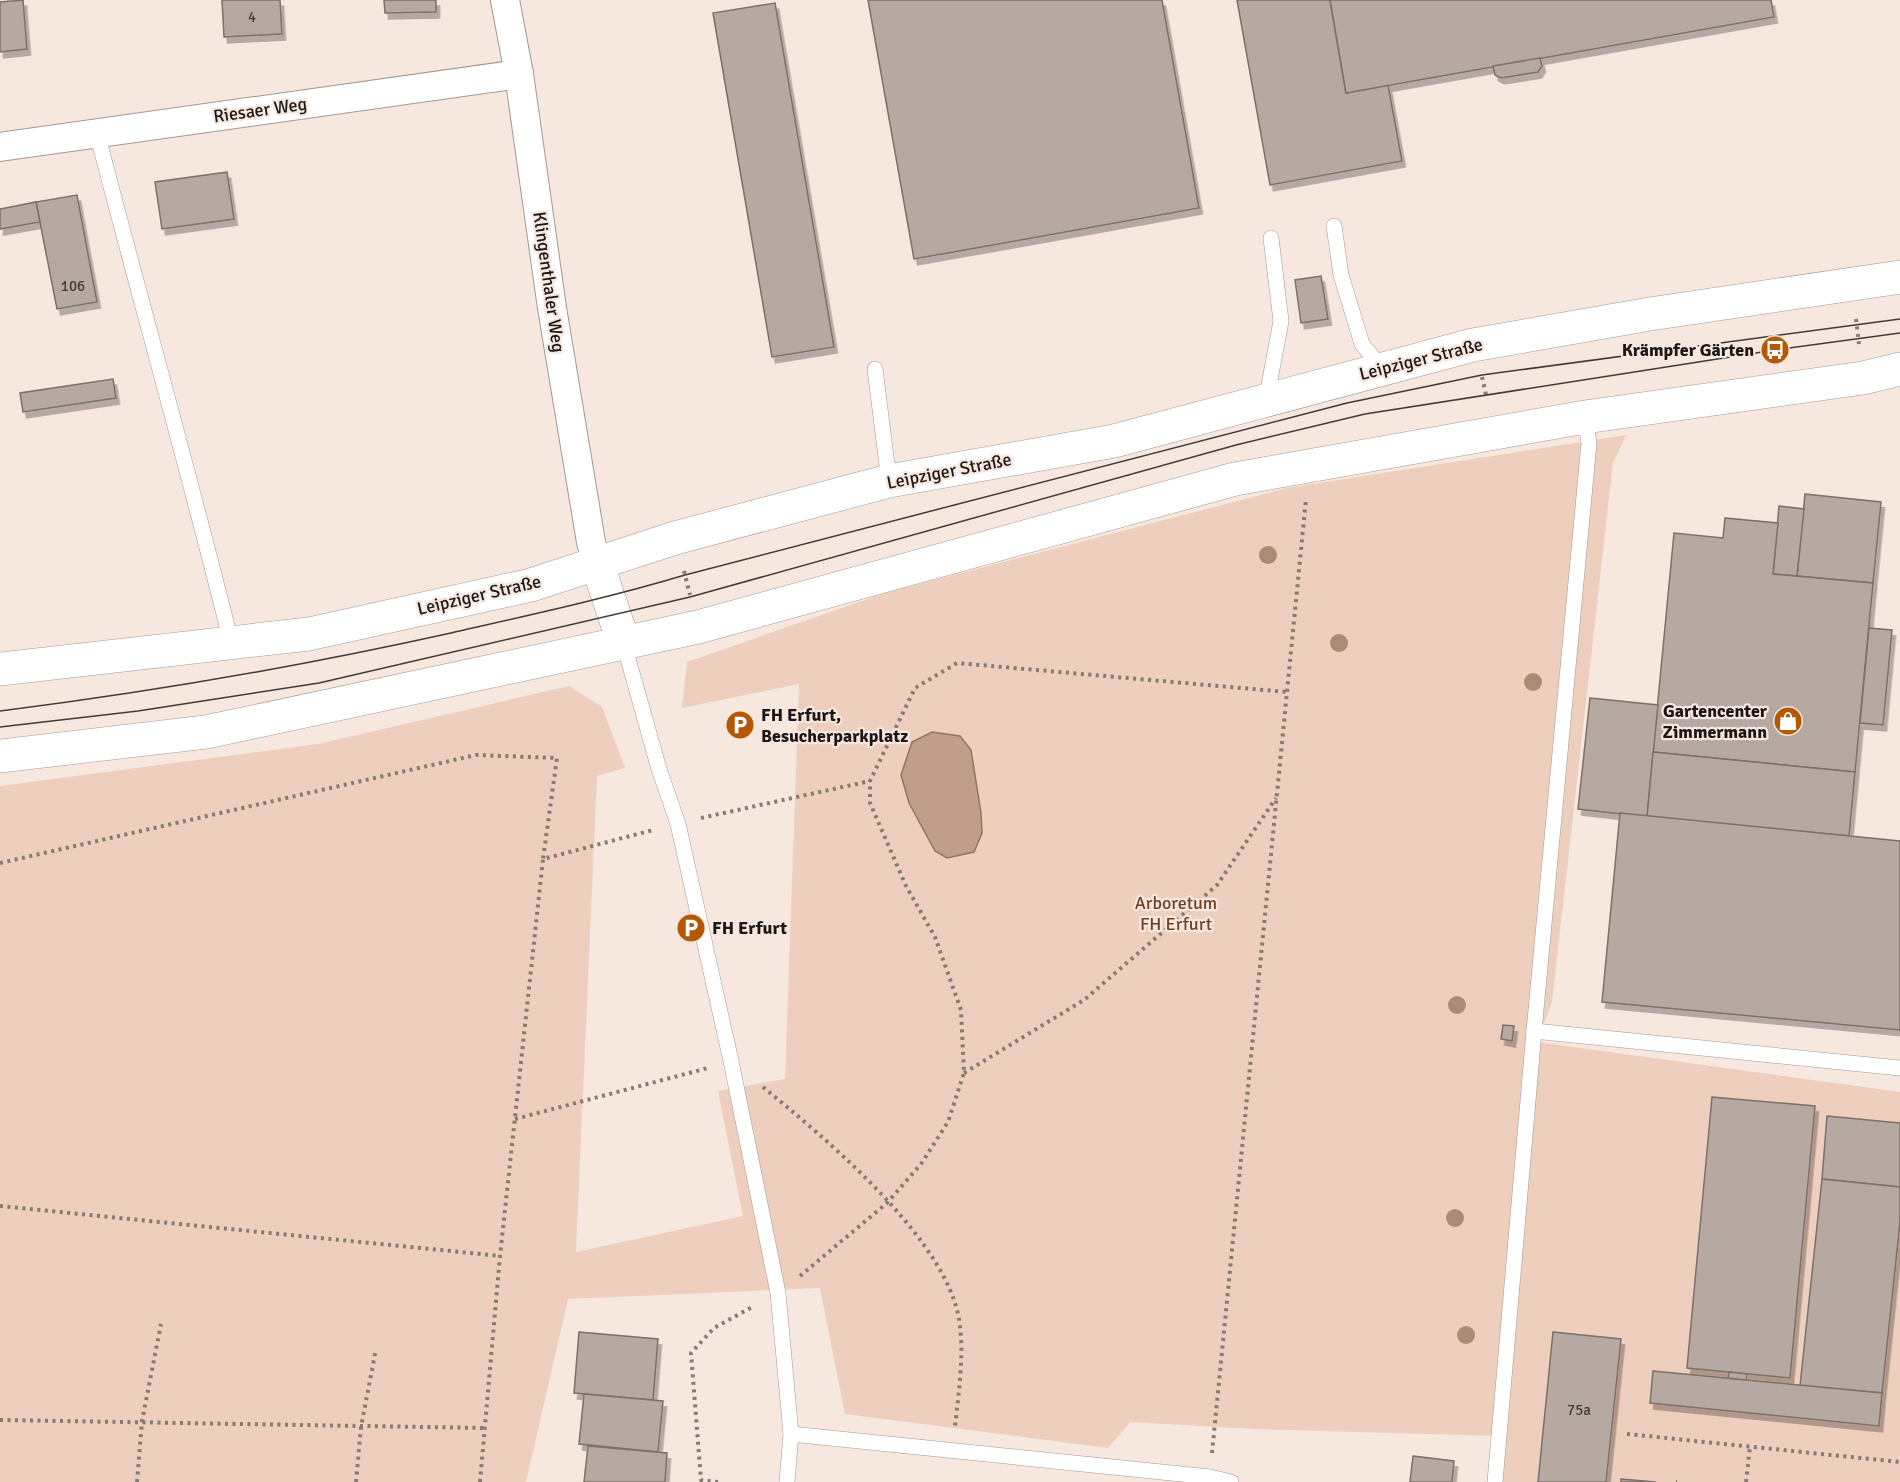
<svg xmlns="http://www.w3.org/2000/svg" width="1900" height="1482" font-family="Signika,sans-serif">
  <defs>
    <filter id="shadow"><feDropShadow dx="3.5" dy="6" stdDeviation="0" flood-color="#0004"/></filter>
  </defs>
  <rect width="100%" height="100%" fill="#f6e7df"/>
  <path fill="#eecfbd" d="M 1626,435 L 1613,463 L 1552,1002 L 1537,1042 L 1900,1092 L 1900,1482 L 1496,1482 L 1500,1436 L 1253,1429 L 1130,1422 L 1108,1448 L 845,1414 L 820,1288 L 568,1299 L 526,1482 L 0,1482 L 0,786 L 318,744 L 569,686 L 602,707 L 625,768 L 597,776 L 576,1252 L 743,1216 L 718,1091 L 785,1079 L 799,684 L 682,708 L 687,662 L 885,593 L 1287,488 Z"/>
  <path fill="#c09e8a" stroke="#8f7667" stroke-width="1.5" d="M 932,732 L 960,736 L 971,750 L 981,813 L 982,833 L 974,852 L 947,858 L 935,851 L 909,803 L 901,775 L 912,742 Z"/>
  <g fill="#b6a9a1" stroke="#7c7068" stroke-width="1.5" filter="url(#shadow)">
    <path d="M 23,0 L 27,49 L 0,52 L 0,2 Z"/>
    <path d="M 222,0 L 280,0 L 282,34 L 224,37 Z"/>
    <path d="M 384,0 L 436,0 L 436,12 L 385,13 Z"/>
    <path d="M 868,0 L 1162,0 L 1199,208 L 914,259 Z"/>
    <path d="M 1237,0 L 1330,0 L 1346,93 L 1388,85 L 1402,161 L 1270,185 Z"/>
    <path d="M 1330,0 L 1771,0 L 1774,17 L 1346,93 Z"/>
    <path d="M 775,3 L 834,347 L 772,357 L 713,13 Z"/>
    <path d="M 1540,58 L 1542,66 L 1538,72 L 1501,78 L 1495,75 L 1493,66 Z"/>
    <path d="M 227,172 L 234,219 L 162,229 L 155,182 Z"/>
    <path d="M 77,195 L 97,302 L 57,309 L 36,202 Z"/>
    <path d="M 36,202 L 40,222 L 0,229 L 0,209 Z"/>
    <path d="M 1321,276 L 1328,319 L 1301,323 L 1295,280 Z"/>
    <path d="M 113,379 L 116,398 L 23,412 L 20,393 Z"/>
    <path d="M 1805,494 L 1881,502 L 1873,583 L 1797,576 Z"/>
    <path d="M 1779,506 L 1804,509 L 1797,576 L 1773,574 Z"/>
    <path d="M 1725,518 L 1778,523 L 1773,574 L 1873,583 L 1855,772 L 1653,752 L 1674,533 L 1723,538 Z"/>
    <path d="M 1869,628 L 1892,630 L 1883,725 L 1860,723 Z"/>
    <path d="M 1590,698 L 1658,705 L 1647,817 L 1578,809 Z"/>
    <path d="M 1653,752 L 1855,772 L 1849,836 L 1647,817 Z"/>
    <path d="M 1620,813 L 1900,841 L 1900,1030 L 1602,1002 Z"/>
    <path d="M 1503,1025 L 1514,1026 L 1512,1041 L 1501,1039 Z"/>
    <path d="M 1712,1097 L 1815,1106 L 1790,1378 L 1687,1368 Z"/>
    <path d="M 1827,1116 L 1900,1123 L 1900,1187 L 1822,1179 Z"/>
    <path d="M 1822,1179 L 1900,1187 L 1900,1222 L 1882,1393 L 1800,1386 Z"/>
    <path d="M 579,1332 L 658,1339 L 653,1400 L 574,1393 Z"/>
    <path d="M 1553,1332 L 1621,1339 L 1606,1482 L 1538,1482 Z"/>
    <path d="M 1653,1371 L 1882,1393 L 1879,1426 L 1650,1403 Z"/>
    <path d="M 1729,1372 L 1747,1374 L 1746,1380 L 1728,1378 Z"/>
    <path d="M 584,1394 L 663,1401 L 658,1452 L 579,1444 Z"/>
    <path d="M 588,1446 L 667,1453 L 665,1482 L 584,1482 Z"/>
    <path d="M 1413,1456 L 1454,1461 L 1452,1482 L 1410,1482 Z"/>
    <path d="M 1621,1479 L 1656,1482 L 1621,1482 Z"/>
  </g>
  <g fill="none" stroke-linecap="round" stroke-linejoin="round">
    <g stroke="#a59890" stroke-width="16">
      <g id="service">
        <path d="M 97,133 C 141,303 189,472 231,642"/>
        <path d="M 1334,226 L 1341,275 L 1362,344 L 1382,368"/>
        <path d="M 875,369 L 889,481"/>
        <path d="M 1266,401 L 1281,321 L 1271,238"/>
        <path d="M 1585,417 L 1589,443 L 1534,1031 L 1900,1068"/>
        <path d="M 623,641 L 659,769 L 678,824 L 731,1061 L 778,1293 L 791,1434 L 787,1482"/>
        <path d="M 791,1434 L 1210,1477 L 1231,1482"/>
        <path d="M 1495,1482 L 1534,1031"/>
      </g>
    </g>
    <g stroke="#a59890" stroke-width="30">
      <g id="minor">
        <path d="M 505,0 L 519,74 L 552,308 L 591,542 L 597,563"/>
        <path d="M 0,147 L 519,74"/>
      </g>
    </g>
    <g stroke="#a59890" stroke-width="34">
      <g id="secondary">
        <path d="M 597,563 L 623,641"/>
        <path d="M 0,669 L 309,634 L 531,585 L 675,538 L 889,481 L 1114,441 L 1473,345 L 1650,314 L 1900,277"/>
        <path d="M 0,756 L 206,732 L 698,627 L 1235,479 L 1585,417 L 1863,378 L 1900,369"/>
      </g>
    </g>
    <g stroke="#857b75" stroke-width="4" stroke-dasharray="3 4.5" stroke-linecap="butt">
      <path d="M 1856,319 L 1859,344"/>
      <path d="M 1482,377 L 1487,399"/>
      <path d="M 684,571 L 690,595"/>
      <path d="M 701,818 L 870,781"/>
      <path d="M 0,863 L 476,755 L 557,758 L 543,859"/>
      <path d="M 964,1073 L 1084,1000 L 1217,885 L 1276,798"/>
      <path d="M 763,1087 C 825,1138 930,1226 955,1303 C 967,1338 959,1390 955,1426"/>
      <path d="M 515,1119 L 708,1068"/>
      <path d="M 0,1206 L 500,1256"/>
      <path d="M 800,1276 L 887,1203 L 921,1164 L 948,1122 L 964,1073 L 961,1010 L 935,937 L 906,886 L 870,803 L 870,781 L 915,688 L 957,663 L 1287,692"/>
      <path d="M 0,1420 L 484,1428"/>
      <path d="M 1627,1434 L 1900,1462"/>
      <path d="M 1212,1453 L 1306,499"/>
      <path d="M 137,1482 L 142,1421 L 161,1324"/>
      <path d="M 356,1482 L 361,1427 L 376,1349"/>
      <path d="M 480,1482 L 500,1256 L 543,859 L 653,830"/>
      <path d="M 718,1482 L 701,1480 L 691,1353 L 714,1328 L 754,1306"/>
      <path d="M 1676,1482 L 1677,1482"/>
      <path d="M 1746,1482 L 1750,1447"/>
    </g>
    <use href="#service" stroke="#fff" stroke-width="15"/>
    <use href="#minor" stroke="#fff" stroke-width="28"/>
    <use href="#secondary" stroke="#fff" stroke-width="33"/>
    <g stroke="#413b37" stroke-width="1.5">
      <path d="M 0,711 C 152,692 302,666 451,633 C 530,615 608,598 685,575 L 1347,403 L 1482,375 L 1900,319"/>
      <path d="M 0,727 L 138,711 L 319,683 L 690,597 L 1236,445 L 1365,414 L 1775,350 L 1900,333"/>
    </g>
  </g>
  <g fill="#ac8b76">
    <circle cx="1268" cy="555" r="9"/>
    <circle cx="1339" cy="643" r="9"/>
    <circle cx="1533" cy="682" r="9"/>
    <circle cx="1457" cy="1005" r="9"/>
    <circle cx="1455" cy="1218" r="9"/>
    <circle cx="1466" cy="1335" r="9"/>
  </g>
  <defs>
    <g id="bus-disc" transform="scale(1.5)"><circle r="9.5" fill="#b55804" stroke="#f6e7df"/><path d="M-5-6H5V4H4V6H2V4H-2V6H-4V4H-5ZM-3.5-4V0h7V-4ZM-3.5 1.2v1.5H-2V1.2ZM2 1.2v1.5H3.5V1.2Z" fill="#fff"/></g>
    <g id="shop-disc" transform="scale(1.5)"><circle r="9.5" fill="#b55804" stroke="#f6e7df"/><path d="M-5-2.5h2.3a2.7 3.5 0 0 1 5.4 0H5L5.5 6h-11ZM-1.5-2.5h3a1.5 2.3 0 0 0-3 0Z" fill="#fff"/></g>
    <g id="parking-disc" transform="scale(1.5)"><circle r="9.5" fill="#b55804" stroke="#f6e7df"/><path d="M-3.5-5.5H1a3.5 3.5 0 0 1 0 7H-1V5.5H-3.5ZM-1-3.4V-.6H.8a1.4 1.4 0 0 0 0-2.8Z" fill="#fff"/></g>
  </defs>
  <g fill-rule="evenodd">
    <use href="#bus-disc" x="1775" y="350"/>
    <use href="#shop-disc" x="1788" y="721"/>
    <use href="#parking-disc" x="740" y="725"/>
    <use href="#parking-disc" x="691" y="928"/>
  </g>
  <g text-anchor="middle" stroke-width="4.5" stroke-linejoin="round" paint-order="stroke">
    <g font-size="15" fill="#423c37">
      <text x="252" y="22">4</text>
      <text x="73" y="291">106</text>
      <text x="1579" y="1415">75a</text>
    </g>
    <g font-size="18" fill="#1c1714" stroke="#f6e7df">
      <text transform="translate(260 110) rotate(-8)" y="6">Riesaer Weg</text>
      <text transform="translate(549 282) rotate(82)" y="6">Klingenthaler Weg</text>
      <text transform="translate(1421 359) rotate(-14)" y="6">Leipziger Straße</text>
      <text transform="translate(949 471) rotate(-11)" y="6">Leipziger Straße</text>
      <text transform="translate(479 595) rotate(-13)" y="6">Leipziger Straße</text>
    </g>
    <g font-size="18" font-weight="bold" fill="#1c1714" stroke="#f6e7df" text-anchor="end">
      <text x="1754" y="356">Krämpfer Gärten</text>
      <text x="1767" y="717">Gartencenter<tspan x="1767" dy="21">Zimmermann</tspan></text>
      <text x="761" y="721" text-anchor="start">FH Erfurt,<tspan x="761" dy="21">Besucherparkplatz</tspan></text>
      <text x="712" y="934" text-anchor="start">FH Erfurt</text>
    </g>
    <g font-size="18" fill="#6f3f20" stroke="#f6e7df">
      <text x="1176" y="909">Arboretum<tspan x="1176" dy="21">FH Erfurt</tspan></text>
    </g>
  </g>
</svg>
